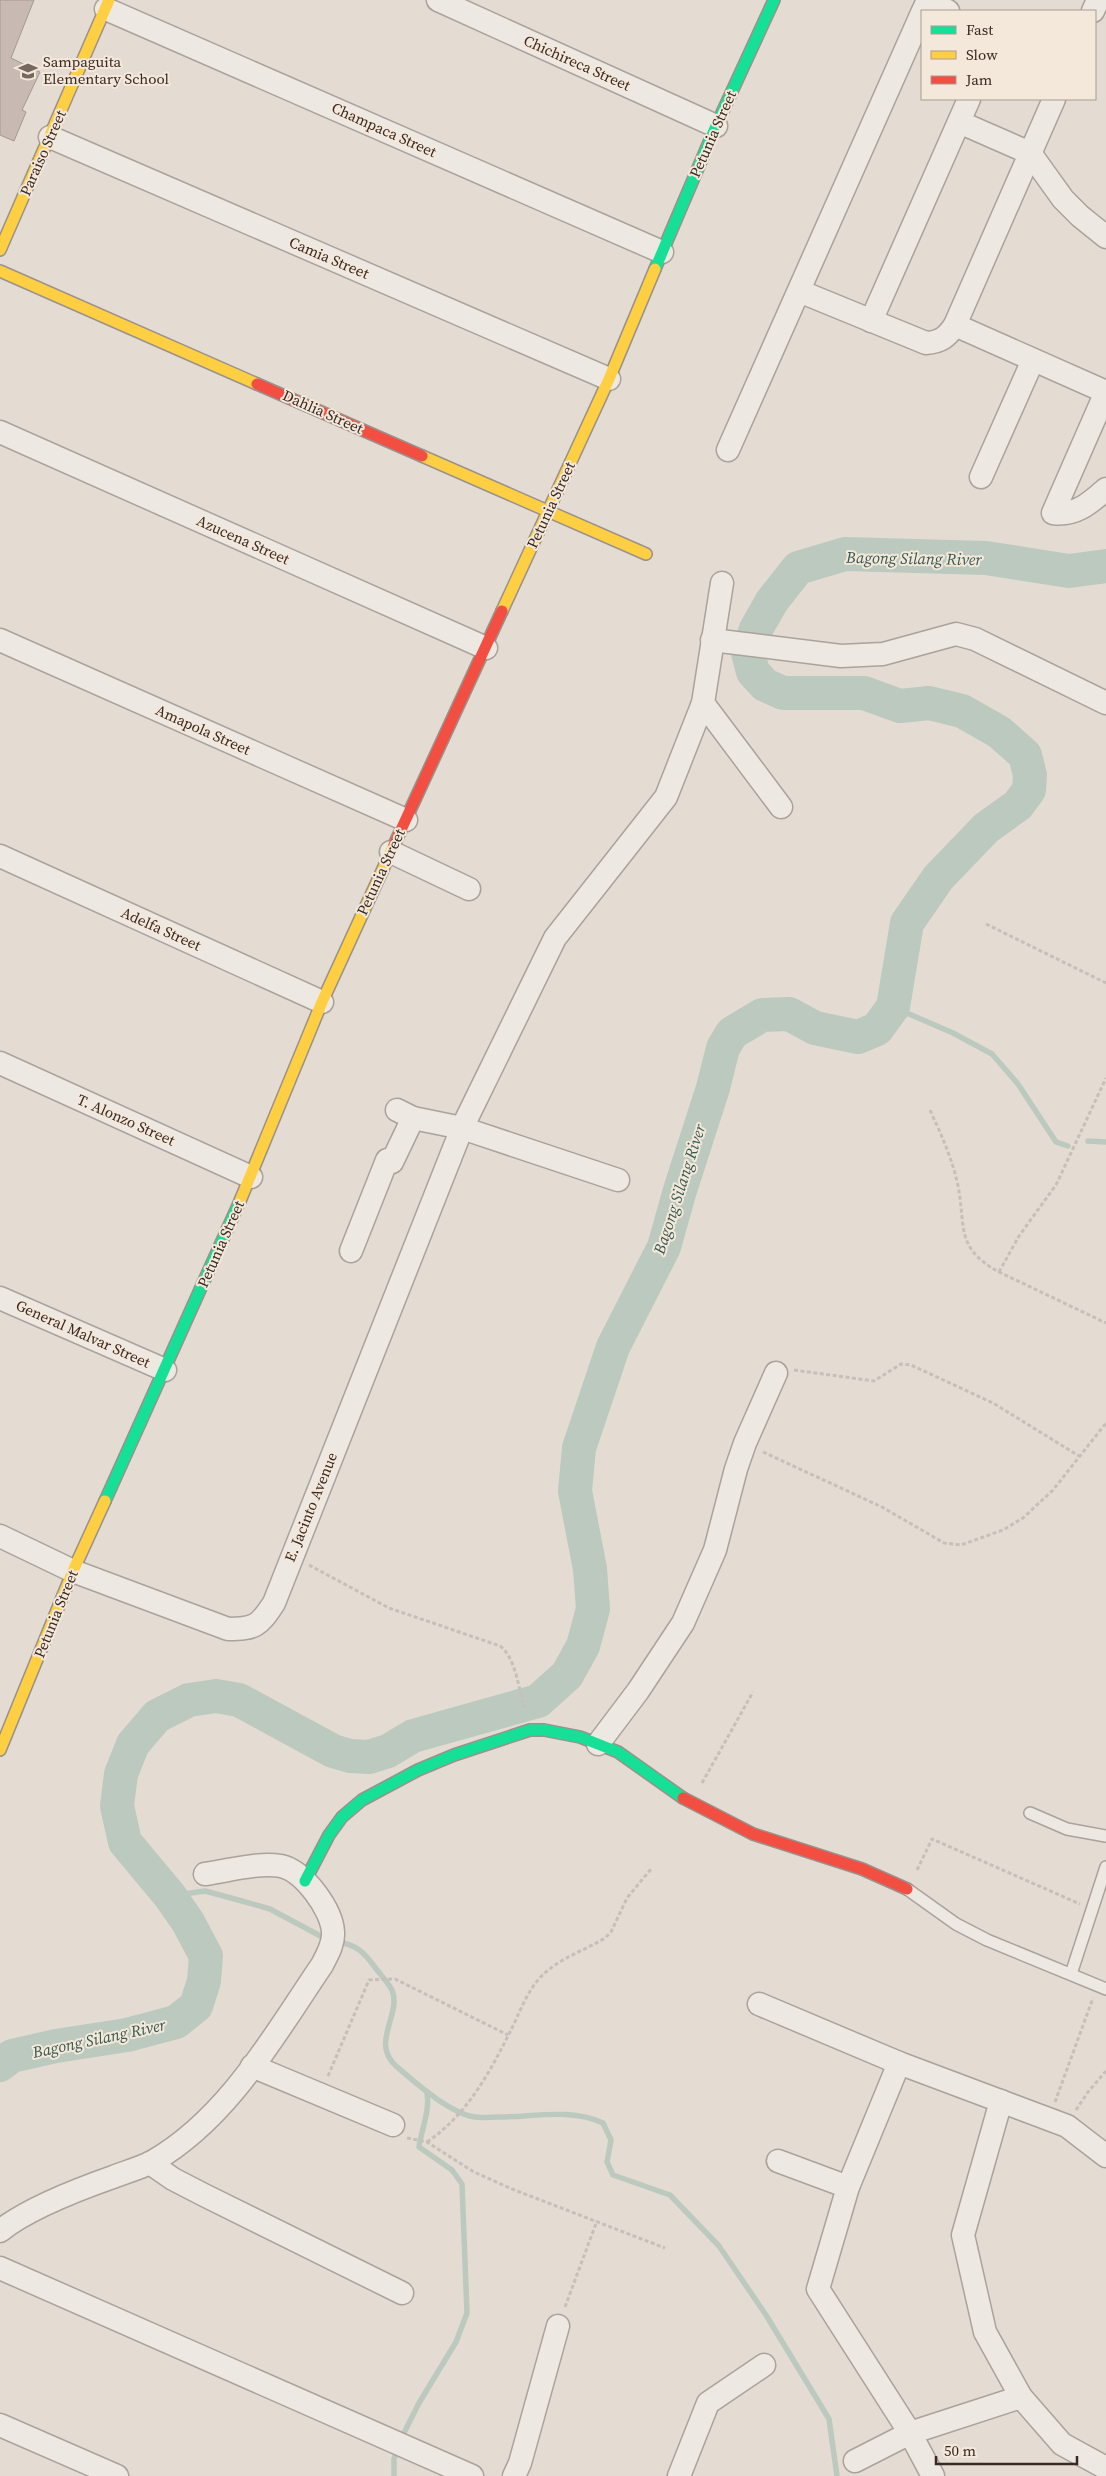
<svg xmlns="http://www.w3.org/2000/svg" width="1106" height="2476" font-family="'Source Serif 4',serif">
  <rect width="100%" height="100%" fill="#e4dcd3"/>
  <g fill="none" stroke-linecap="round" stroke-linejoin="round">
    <g stroke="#bcc9bf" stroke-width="5.5">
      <path d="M 893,1007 L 953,1033 L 992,1054 L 1018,1084 L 1056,1142 L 1068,1146"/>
      <path d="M 1088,1141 L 1106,1142"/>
      <path d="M 170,1896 L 205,1891 L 242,1901 L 270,1909 L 328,1940"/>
      <path d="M 338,1942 C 356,1945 363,1951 374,1966 C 379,1973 388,1982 392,1990 C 402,2014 370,2043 396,2066 C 416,2083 449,2113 475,2117 C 482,2118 491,2117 498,2117 C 533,2117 571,2108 603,2123 L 611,2140 L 607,2162 L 613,2175 L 670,2195 L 719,2246 L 766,2315 L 829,2419 L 837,2476"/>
      <path d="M 401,2439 L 419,2403 L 456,2342 L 467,2313 L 462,2184 L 452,2170 L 419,2147 C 422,2127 430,2111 427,2092"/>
      <path d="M 394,2476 L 394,2459 L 398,2448"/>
    </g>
    <path stroke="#bcc9bf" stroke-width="34" d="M 0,2065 L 12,2056 L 56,2046 L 127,2035 L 176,2022 L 196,2006 L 204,1981 L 206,1956 L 188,1922 L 170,1896 L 125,1842 L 117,1806 L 121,1774 L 133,1744 L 157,1716 L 189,1700 L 216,1696 L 239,1700 L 333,1751 L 350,1756 L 369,1757 L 388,1751 L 413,1736 L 538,1701 L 567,1675 L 583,1646 L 593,1609 L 590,1569 L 575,1491 L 579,1448 L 613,1347 L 664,1247 L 680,1190 L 713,1088 L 723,1048 L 732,1033 L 762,1015 L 789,1014 L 815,1028 L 858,1037 L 877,1029 L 893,1007 L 907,923 L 938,878 L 986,828 L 1018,805 L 1029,790 L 1030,775 L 1025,755 L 999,732 L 962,711 L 929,703 L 900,706 L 864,693 L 783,693 L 765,685 L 753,672 L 748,653 L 756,629 L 772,601 L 798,568 L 845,554 L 986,558 L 1069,571 L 1106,566"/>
  </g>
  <path fill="#c8bab3" stroke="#a59891" d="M 0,0 L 34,0 L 11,58 L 40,72 L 22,110 L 26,112 L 14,141 L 0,135 Z"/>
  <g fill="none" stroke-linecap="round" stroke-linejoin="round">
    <g stroke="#aaa29b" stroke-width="14">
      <g id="lane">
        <path d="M 1030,1813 L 1067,1829 L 1106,1836"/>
        <path d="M 907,1889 L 956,1924 L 987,1940 L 1106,1989"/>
        <path d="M 1071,1974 L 1106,1867"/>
      </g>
    </g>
    <g stroke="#aaa29b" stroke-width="25">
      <g id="street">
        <path d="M 438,0 L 716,126"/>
        <path d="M 106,9 L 662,252"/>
        <path d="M 923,11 L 927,2 L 948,11"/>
        <path d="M 1093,11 L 1098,0"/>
        <path d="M 959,122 L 1030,153 L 1063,199 L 1080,216 L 1106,237"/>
        <path d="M 50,137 L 609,379"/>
        <path d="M 799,291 L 926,343 C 941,342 947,337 955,325 L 1054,99"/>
        <path d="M 871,321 L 969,99"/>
        <path d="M 955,325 L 1106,392"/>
        <path d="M 1106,392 L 1053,513 C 1076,516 1090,503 1106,489"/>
        <path d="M 0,432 L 486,648"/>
        <path d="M 728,450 L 922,13"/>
        <path d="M 981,477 L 1033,360"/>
        <path d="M 722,583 L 703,703 L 781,807"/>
        <path d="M 0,640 L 406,820"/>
        <path d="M 712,640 L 841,656 L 883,654 L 956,634 L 975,639 L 1106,703"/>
        <path d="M 391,852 L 469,889"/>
        <path d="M 0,856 L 322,1002"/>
        <path d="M 0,1063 L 251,1177"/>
        <path d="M 397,1110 L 413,1118 L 462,1128 L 618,1180"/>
        <path d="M 351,1251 L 387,1160 L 392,1162 L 413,1118"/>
        <path d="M 0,1298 L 165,1370"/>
        <path d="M 0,1536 L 73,1571 L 228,1629 C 255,1629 259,1626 274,1603 L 462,1128 L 555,938 L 666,797 L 703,703"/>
        <path d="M 598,1744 L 638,1691 L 683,1623 L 715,1550 L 736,1469 L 745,1443 L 776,1373"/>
        <path d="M 759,2004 L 899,2063 L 1067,2126 L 1106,2156"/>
        <path d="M 899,2063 L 848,2187 L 818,2289 L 910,2433 L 933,2476"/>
        <path d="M 252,2066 L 393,2125"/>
        <path d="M 1001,2101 L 963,2235 L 985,2332 L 1021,2397 L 1062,2444 L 1106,2468"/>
        <path d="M 778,2161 L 848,2187"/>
        <path d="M 150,2163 L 173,2179 L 204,2195 L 402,2293"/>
        <path d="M 0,2231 C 27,2209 79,2189 113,2177 C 126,2172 140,2168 152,2162 C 228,2119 275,2034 322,1965 C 327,1955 334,1944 333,1932 C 332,1910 304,1871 281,1866 C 257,1862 228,1871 205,1874"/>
        <path d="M 0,2268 L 472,2476"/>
        <path d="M 0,2425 L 117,2476"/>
        <path d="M 855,2461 L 910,2433 L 1021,2397"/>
        <path d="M 514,2476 L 520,2463 L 558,2326"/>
        <path d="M 679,2476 L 708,2403 L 764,2365"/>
      </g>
    </g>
    <g stroke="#9a918b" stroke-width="14">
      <g id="fast">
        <path d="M 655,269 L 716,126 L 774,0"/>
        <path d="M 105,1501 L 240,1201"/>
        <path d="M 305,1881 L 329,1835 L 342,1817 L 362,1800 L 418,1770 L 454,1755 L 530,1730 L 544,1730 L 580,1737 L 618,1752 L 683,1798"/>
      </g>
    </g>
    <g stroke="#9a918b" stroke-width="14">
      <g id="slow">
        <path d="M 0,250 L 109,0"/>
        <path d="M 0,271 L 257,384"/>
        <path d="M 422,456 L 646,554"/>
        <path d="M 502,611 L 609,379 L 655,269"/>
        <path d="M 240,1201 L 322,1002 L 394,845"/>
        <path d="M 0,1750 L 73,1571 L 105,1501"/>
      </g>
    </g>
    <g stroke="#9a918b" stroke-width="14">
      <g id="jam">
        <path d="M 257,384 L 422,456"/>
        <path d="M 394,845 L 502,611"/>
        <path d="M 683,1798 L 753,1834 L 862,1869 L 907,1889"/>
      </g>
    </g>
    <g stroke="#c6bfba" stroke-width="3" stroke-dasharray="4 2.5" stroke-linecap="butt">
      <path d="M 986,924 L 1106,983"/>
      <path d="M 930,1110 C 941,1134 951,1156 957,1181 C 967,1225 953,1247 999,1272 L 1106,1323"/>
      <path d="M 999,1272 L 1019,1236 L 1056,1185 L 1106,1078"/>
      <path d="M 794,1370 L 874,1381 L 901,1364 L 911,1365 L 993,1403 L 1079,1456"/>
      <path d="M 763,1452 L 882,1507 L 944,1543 L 961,1545 L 1003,1530 L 1023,1518 L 1053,1490 L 1106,1423"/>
      <path d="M 309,1565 L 389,1608 L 500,1646 C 516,1658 519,1690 524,1708"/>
      <path d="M 702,1783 L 753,1692"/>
      <path d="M 917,1870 L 932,1839 L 1080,1904"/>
      <path d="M 328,2076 L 369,1980 L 395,1979 L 508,2035"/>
      <path d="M 1055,2102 L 1093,1998"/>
      <path d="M 1076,2110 L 1088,2092 L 1106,2071"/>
      <path d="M 407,2138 L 427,2142 L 474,2172 L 512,2189 L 665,2248"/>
      <path d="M 427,2142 C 467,2115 490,2072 511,2030 C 519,2014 526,1994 538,1980 C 556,1959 582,1952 605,1938 L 611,1932 L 627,1898 L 651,1869"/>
      <path d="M 565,2307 L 597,2221"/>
    </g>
    <use href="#lane" stroke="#ede8e2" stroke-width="11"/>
    <use href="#street" stroke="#ede8e2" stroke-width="22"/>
    <use href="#fast" stroke="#16e098" stroke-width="11"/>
    <use href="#slow" stroke="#ffcf43" stroke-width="11"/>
    <use href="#jam" stroke="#f24e42" stroke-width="11"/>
  </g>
  <defs>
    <g id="school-bare" transform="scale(1.5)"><path d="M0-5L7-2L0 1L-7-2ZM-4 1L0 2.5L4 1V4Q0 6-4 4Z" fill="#756860" stroke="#f4e8da" stroke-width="2.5" paint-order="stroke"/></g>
  </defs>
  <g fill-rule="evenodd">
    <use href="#school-bare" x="28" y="71"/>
  </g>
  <g text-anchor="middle" stroke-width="4" stroke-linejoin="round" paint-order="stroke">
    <g font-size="15" fill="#392922" stroke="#f4e8da" text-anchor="start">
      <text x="43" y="67">Sampaguita<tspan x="43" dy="17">Elementary School</tspan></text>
    </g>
    <g font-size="15" fill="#392922" stroke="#f4e8da">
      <text transform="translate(577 63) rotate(24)" y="5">Chichireca Street</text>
      <text transform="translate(384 130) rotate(24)" y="5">Champaca Street</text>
      <text transform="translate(713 134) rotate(-66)" y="5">Petunia Street</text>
      <text transform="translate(43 153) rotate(-66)" y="5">Paraiso Street</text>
      <text transform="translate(329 258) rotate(23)" y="5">Camia Street</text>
      <text transform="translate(323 412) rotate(24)" y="5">Dahlia Street</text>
      <text transform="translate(551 505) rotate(-65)" y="5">Petunia Street</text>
      <text transform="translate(243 540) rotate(24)" y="5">Azucena Street</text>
      <text transform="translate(203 730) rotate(24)" y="5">Amapola Street</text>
      <text transform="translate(381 872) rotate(-65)" y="5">Petunia Street</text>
      <text transform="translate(161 929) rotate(24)" y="5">Adelfa Street</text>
      <text transform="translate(126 1120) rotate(24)" y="5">T. Alonzo Street</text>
      <text transform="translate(221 1244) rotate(-66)" y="5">Petunia Street</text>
      <text transform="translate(83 1334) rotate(24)" y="5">General Malvar Street</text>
      <text transform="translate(311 1507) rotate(-68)" y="5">E. Jacinto Avenue</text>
      <text transform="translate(56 1614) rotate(-68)" y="5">Petunia Street</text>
    </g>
    <g font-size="16" font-style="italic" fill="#33584f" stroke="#f4e8da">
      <text transform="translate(914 558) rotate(1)" y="6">Bagong Silang River</text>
      <text transform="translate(679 1189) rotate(-72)" y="6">Bagong Silang River</text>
      <text transform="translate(99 2038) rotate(-12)" y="6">Bagong Silang River</text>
    </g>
  </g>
  <rect x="921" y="10" width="175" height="90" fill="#f4e8da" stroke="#a99c90"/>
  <rect x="931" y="26" width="25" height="8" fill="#16e098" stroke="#a99c90"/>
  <text x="966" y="35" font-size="15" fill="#392922">Fast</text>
  <rect x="931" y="51" width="25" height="8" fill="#ffcf43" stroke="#a99c90"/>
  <text x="966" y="60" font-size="15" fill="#392922">Slow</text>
  <rect x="931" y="76" width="25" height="8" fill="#f24e42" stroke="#a99c90"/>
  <text x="966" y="85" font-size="15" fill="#392922">Jam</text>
  <path d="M936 2456v8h141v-8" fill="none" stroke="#392922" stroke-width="2.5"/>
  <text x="944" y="2456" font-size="15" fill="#392922" stroke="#f4e8da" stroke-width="4" paint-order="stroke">50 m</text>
</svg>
